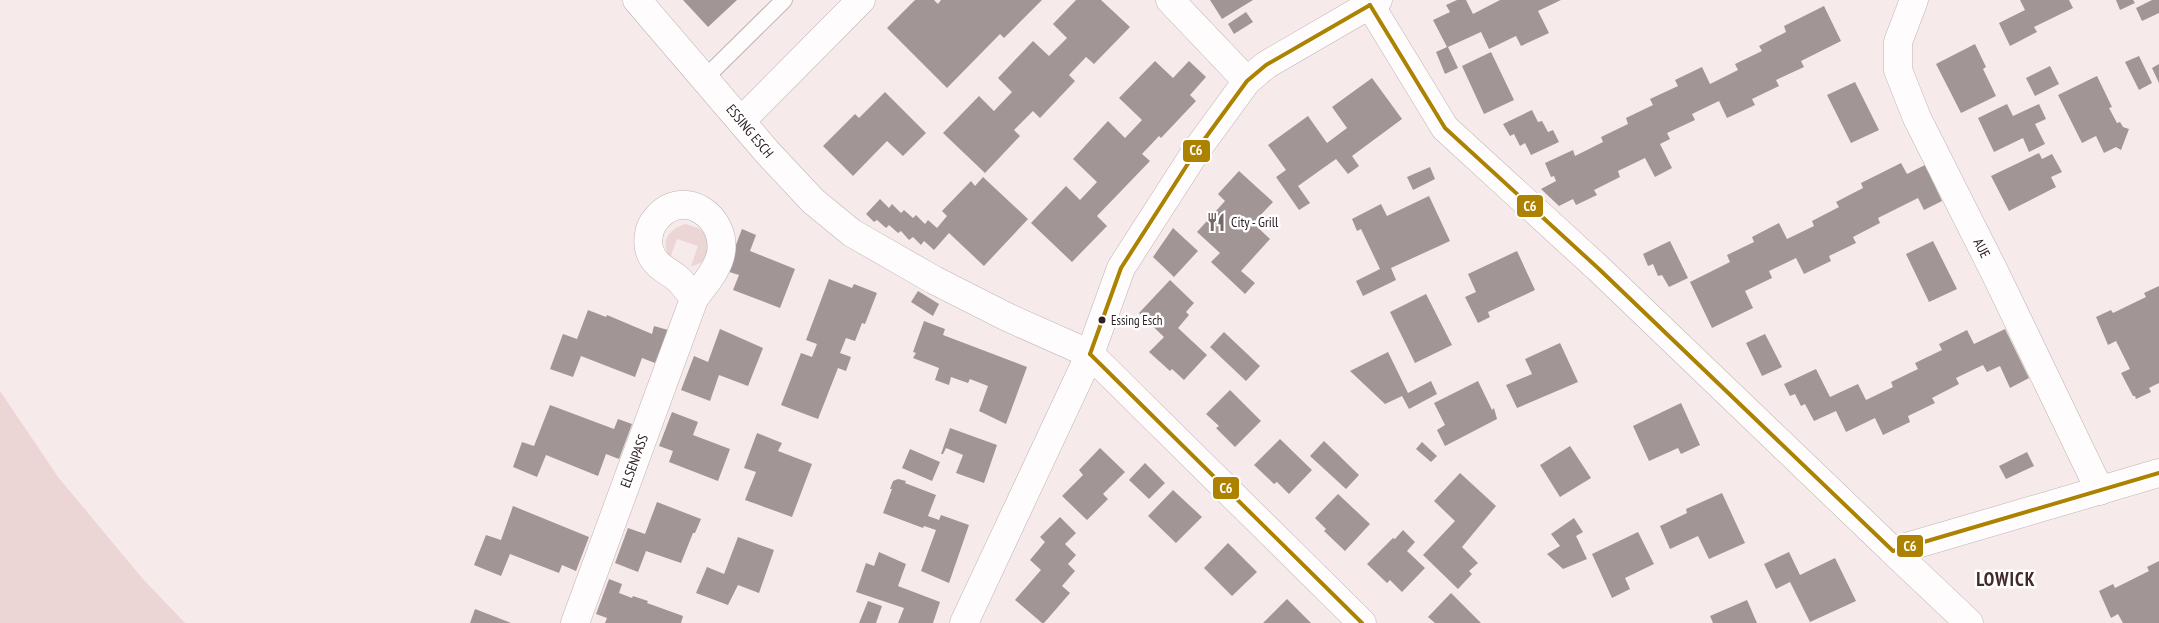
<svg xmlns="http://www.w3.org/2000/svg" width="2159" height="623" font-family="'PT Sans Narrow',sans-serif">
  <rect width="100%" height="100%" fill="#f7eaea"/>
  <g fill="#ebd5d5">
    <path d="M 685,224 C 691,226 697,227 701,230 C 715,244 711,263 691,266 L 698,246 L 677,239 L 670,258 C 660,241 668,230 685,224 Z"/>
    <path d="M 0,391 L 58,477 L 142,578 L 185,623 L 0,623 Z"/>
  </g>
  <g fill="#a19596">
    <path d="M 683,0 L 737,0 L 708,27 Z"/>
    <path d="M 915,0 L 934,0 L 938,4 L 941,0 L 1042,0 L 1004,38 L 1000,34 L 947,88 L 887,28 Z"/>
    <path d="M 1076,0 L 1101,0 L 1130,27 L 1094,64 L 1086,57 L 1069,75 L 1075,81 L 1040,118 L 1033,111 L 1014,130 L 1020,136 L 985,173 L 943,133 L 979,96 L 994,111 L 1012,92 L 998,78 L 1033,41 L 1049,56 L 1067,38 L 1053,24 Z"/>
    <path d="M 1210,0 L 1253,0 L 1222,19 Z"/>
    <path d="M 1457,0 L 1466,0 L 1473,14 L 1500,0 L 1561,0 L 1538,11 L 1549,33 L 1521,46 L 1516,36 L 1489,49 L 1481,32 L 1448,47 L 1458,68 L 1445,74 L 1436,52 L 1447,47 L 1433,20 L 1450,12 L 1446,5 Z"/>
    <path d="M 2020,0 L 2069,0 L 2073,8 L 2034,27 L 2037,32 L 2010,46 L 1999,23 L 2025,10 Z"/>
    <path d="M 2116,0 L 2133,0 L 2135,3 L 2120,10 Z"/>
    <path d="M 2152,0 L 2159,0 L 2159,13 L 2142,21 L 2136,8 Z"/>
    <path d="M 1824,6 L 1841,41 L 1801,61 L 1804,67 L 1776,80 L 1779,86 L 1752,99 L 1755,105 L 1727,118 L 1719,101 L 1692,114 L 1695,120 L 1667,133 L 1670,139 L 1660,144 L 1672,168 L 1655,177 L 1645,158 L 1618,171 L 1620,177 L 1594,190 L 1597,195 L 1576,205 L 1573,199 L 1559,206 L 1541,189 L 1556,181 L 1554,176 L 1551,177 L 1545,163 L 1573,150 L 1575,156 L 1603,142 L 1601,137 L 1628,124 L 1626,118 L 1653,105 L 1650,99 L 1678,86 L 1675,80 L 1702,67 L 1710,84 L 1738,70 L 1735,64 L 1762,51 L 1759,46 L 1786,32 L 1784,26 Z"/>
    <path d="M 1246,12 L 1253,22 L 1234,34 L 1228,24 Z"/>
    <path d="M 1975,44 L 1986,67 L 1983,69 L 1996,96 L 1961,113 L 1936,64 Z"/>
    <path d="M 1491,52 L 1514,100 L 1484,114 L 1462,66 Z"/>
    <path d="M 2139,56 L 2152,83 L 2139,90 L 2125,62 Z"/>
    <path d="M 1155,61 L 1173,78 L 1189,61 L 1206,77 L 1190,95 L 1196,101 L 1161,138 L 1159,136 L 1142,154 L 1150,161 L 1097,216 L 1107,226 L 1072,262 L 1031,223 L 1066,186 L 1080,200 L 1097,182 L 1073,159 L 1108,121 L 1125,138 L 1142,120 L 1119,98 Z"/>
    <path d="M 2159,64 L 2159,83 L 2152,68 Z"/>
    <path d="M 2050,66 L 2059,84 L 2035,96 L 2026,78 Z"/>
    <path d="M 2097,76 L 2112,107 L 2109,108 L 2117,123 L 2120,122 L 2123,127 L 2129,129 L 2121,150 L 2116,147 L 2104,153 L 2096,136 L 2082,143 L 2058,95 Z"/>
    <path d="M 1372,78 L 1402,119 L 1352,156 L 1359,166 L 1348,174 L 1336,159 L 1298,186 L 1310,203 L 1299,210 L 1276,177 L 1286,170 L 1268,145 L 1308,116 L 1327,143 L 1347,128 L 1332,107 Z"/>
    <path d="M 1855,82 L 1879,130 L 1851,143 L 1827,95 Z"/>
    <path d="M 885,92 L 926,133 L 903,156 L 887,141 L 853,176 L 823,146 L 855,114 L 859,118 Z"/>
    <path d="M 2007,104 L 2013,116 L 2039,104 L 2046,119 L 2035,124 L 2045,144 L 2029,152 L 2023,138 L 1994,152 L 1978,118 Z"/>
    <path d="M 1532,110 L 1538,122 L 1542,121 L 1548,132 L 1553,130 L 1559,142 L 1531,155 L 1525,143 L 1520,146 L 1514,134 L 1510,136 L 1503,124 Z"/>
    <path d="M 2039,153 L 2042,159 L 2052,154 L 2062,172 L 2051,177 L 2056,187 L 2009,211 L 1991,176 Z"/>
    <path d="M 1901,163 L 1907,174 L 1925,165 L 1942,201 L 1924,210 L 1918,198 L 1878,218 L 1880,223 L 1853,237 L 1856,243 L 1829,256 L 1831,261 L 1804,274 L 1796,258 L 1769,271 L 1772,278 L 1745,291 L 1753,308 L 1712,328 L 1690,282 L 1730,262 L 1727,255 L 1754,242 L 1752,237 L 1779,223 L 1787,239 L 1814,226 L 1812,221 L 1839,207 L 1836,202 L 1863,188 L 1861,183 Z"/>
    <path d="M 1430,167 L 1435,179 L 1413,190 L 1407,177 Z"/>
    <path d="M 1239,171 L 1273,202 L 1253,223 L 1270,239 L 1241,271 L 1255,283 L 1245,294 L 1211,262 L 1220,253 L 1197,232 L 1225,201 L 1218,194 Z"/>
    <path d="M 983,177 L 1028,219 L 984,266 L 949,233 L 934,250 L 924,241 L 921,245 L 913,237 L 909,240 L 901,231 L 898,233 L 889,225 L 886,228 L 877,220 L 874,222 L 866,214 L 880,199 L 889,208 L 892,204 L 901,213 L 904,210 L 913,218 L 916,215 L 925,224 L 928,220 L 937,228 L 947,216 L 942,211 L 971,181 L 975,186 Z"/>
    <path d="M 1429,196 L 1450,241 L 1391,268 L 1396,280 L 1363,296 L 1356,281 L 1380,269 L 1361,229 L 1357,231 L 1352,219 L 1381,204 L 1387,216 Z"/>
    <path d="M 1173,228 L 1198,251 L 1174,277 L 1153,257 Z"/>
    <path d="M 742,229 L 756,235 L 750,251 L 795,269 L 780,308 L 733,290 L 739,275 L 726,271 Z"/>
    <path d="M 1670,241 L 1688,278 L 1669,287 L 1662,275 L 1658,276 L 1653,264 L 1648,266 L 1643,254 Z"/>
    <path d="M 1933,241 L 1957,289 L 1929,302 L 1906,254 Z"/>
    <path d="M 1517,251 L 1535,290 L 1488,312 L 1490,317 L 1478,323 L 1465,297 L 1476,292 L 1468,274 Z"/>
    <path d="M 829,279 L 852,288 L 854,284 L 877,293 L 865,324 L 862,323 L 855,341 L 846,338 L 840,353 L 851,357 L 846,371 L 838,368 L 818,419 L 781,405 L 801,353 L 812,357 L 817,344 L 806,340 Z"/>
    <path d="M 1170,280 L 1194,303 L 1186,312 L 1189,315 L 1178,328 L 1207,355 L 1184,380 L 1172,369 L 1170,371 L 1149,352 L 1164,337 L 1139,313 Z"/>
    <path d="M 2159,286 L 2159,383 L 2149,388 L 2151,392 L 2136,399 L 2135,396 L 2133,396 L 2121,373 L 2130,369 L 2116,341 L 2108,345 L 2096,317 L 2111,310 L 2113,313 L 2146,297 L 2144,293 Z"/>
    <path d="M 918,291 L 939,304 L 933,316 L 911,302 Z"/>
    <path d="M 1426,294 L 1452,345 L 1415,363 L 1390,312 Z"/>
    <path d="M 588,310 L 606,317 L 607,315 L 652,334 L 654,326 L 668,330 L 655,363 L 642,358 L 635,377 L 581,356 L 573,377 L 550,369 L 563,334 L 577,339 Z"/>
    <path d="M 924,321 L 945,329 L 943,335 L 1027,367 L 1006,424 L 979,411 L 988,386 L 970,379 L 968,383 L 951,377 L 949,385 L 935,380 L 939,368 L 913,358 L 916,353 L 913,352 Z"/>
    <path d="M 720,329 L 763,348 L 748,386 L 719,375 L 710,401 L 681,390 L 694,356 L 708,362 Z"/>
    <path d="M 2005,329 L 2029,378 L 2010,388 L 2000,366 L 1987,372 L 1983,365 L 1956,378 L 1959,384 L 1932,398 L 1935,403 L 1908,416 L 1910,422 L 1883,435 L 1875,418 L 1846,432 L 1836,411 L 1814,421 L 1805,404 L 1801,406 L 1795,394 L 1790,396 L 1784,384 L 1816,369 L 1830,397 L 1858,384 L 1866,400 L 1893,387 L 1891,382 L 1918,369 L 1915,363 L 1942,350 L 1939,344 L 1967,330 L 1974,344 Z"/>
    <path d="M 1224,332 L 1260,366 L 1246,381 L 1210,347 Z"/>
    <path d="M 1765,334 L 1782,367 L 1762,376 L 1746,343 Z"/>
    <path d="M 1560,343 L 1578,382 L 1517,408 L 1506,385 L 1532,374 L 1525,359 Z"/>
    <path d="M 1388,352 L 1408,393 L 1431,381 L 1437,394 L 1409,409 L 1402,396 L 1385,404 L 1350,371 Z"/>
    <path d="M 1478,381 L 1492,410 L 1494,408 L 1497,419 L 1445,446 L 1437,430 L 1445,425 L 1434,403 Z"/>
    <path d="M 1230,390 L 1261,421 L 1235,447 L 1216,428 L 1219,426 L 1206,414 Z"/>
    <path d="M 1681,403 L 1700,445 L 1681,454 L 1678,448 L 1649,461 L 1633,426 Z"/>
    <path d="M 550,405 L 614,429 L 618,419 L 632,424 L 619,459 L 606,454 L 598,476 L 546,455 L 537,477 L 513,467 L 522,442 L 534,446 Z"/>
    <path d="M 672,412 L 698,422 L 693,435 L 730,449 L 718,481 L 669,462 L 673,451 L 659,446 Z"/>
    <path d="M 950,428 L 997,445 L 984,483 L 956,473 L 963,455 L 946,448 L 943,454 L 941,454 Z"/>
    <path d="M 757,433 L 782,443 L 778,451 L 812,464 L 792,517 L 745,500 L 756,472 L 744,468 Z"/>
    <path d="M 1280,439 L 1312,470 L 1289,494 L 1277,482 L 1274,484 L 1254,465 Z"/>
    <path d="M 1324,441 L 1359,475 L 1346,489 L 1310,456 Z"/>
    <path d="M 1422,442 L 1437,456 L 1431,462 L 1416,449 Z"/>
    <path d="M 1570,446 L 1591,478 L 1560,497 L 1540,465 Z"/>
    <path d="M 1100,448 L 1125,472 L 1103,494 L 1108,499 L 1087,520 L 1062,496 L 1083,475 L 1079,470 Z"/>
    <path d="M 910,449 L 940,462 L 932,481 L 902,468 Z"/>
    <path d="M 2027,452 L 2034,466 L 2006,479 L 1999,466 Z"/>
    <path d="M 1145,463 L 1165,483 L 1149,499 L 1129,480 Z"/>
    <path d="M 1460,473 L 1496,506 L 1462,547 L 1478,563 L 1469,571 L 1472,574 L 1458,589 L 1423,555 L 1455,521 L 1434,501 Z"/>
    <path d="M 898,479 L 906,481 L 905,483 L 936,495 L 928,516 L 939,520 L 941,515 L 969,525 L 949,583 L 921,571 L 936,530 L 924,526 L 923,528 L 883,513 L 892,489 L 890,489 L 893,481 Z"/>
    <path d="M 1173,490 L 1202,517 L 1176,543 L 1148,516 Z"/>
    <path d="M 1722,493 L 1745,543 L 1709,559 L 1698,536 L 1670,549 L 1660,526 L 1687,513 L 1686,509 Z"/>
    <path d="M 1338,494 L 1370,524 L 1345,551 L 1324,531 L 1326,529 L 1315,518 Z"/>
    <path d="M 657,502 L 701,519 L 695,533 L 693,533 L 681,563 L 646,551 L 638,572 L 615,563 L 628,528 L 645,534 Z"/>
    <path d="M 513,506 L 589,537 L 576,571 L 562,565 L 559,573 L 510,554 L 501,576 L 474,565 L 486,535 L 501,540 Z"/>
    <path d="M 1060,517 L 1076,533 L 1065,544 L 1076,555 L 1068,564 L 1075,571 L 1062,586 L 1070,593 L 1044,623 L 1042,623 L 1015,600 L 1041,570 L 1030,560 L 1045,542 L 1040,537 Z"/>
    <path d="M 1574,518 L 1583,532 L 1576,536 L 1587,559 L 1563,569 L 1547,554 L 1560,546 L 1551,534 Z"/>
    <path d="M 1403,530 L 1415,542 L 1407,551 L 1425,568 L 1402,592 L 1390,580 L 1387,583 L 1367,564 L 1393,538 L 1395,539 Z"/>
    <path d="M 1638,532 L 1654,564 L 1625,578 L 1630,589 L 1612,598 L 1592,554 Z"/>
    <path d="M 738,537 L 774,550 L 759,593 L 738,585 L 728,605 L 696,593 L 707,567 L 724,574 Z"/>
    <path d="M 1228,543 L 1257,572 L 1232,596 L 1204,568 Z"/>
    <path d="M 879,552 L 906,564 L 898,586 L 940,602 L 933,623 L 898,623 L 904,608 L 856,592 L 866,563 L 874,566 Z"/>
    <path d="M 1789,552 L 1800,575 L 1835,558 L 1856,601 L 1810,622 L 1790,582 L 1776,589 L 1764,564 Z"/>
    <path d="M 2159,561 L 2159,623 L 2123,623 L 2118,614 L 2111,618 L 2099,591 L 2113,584 L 2115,588 L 2149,571 L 2147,567 Z"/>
    <path d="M 609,579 L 622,584 L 619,593 L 632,598 L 633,596 L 648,601 L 647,603 L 683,616 L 681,623 L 605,623 L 607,618 L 596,614 Z"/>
    <path d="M 1451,593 L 1481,623 L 1435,623 L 1428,617 Z"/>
    <path d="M 1287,599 L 1311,623 L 1263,623 Z"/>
    <path d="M 1747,600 L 1757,623 L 1713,623 L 1710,616 Z"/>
    <path d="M 868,601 L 882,606 L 876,623 L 859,623 Z"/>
    <path d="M 475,609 L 511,623 L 470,623 Z"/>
  </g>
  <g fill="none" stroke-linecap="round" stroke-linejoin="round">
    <g stroke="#bfb3b3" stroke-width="18">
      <path id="service" d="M 705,78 L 784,0"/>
    </g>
    <g stroke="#bfb3b3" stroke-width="29">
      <g id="minor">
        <path d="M 637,0 L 768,153 L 813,201 L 852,233 L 934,280 L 1007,317 L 1090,354 L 1362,623"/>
        <path d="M 1170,0 L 1247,81"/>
        <path d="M 1367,0 L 1445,128 L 1599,269 L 1893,551 L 2159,473"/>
        <path d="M 1914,0 L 1898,42 L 1898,70 L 1917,118 L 1996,275 L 2100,491"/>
        <path d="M 741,121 L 861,0"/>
        <path d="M 1893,551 L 1969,623"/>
        <path d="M 575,623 L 694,299 C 703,286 716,272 720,257 C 731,218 681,182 653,223 C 648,231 647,244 650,252 C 655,266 667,270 677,278 C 684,284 689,292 694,299"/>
        <path d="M 964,623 L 1090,354 L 1121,268 L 1198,148 L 1247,81 L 1266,65 L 1378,0"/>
      </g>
    </g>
    <use href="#service" stroke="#fefcfc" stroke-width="16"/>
    <use href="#minor" stroke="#fefcfc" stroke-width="28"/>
    <g stroke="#fff" stroke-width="8">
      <g id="bus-1">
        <path d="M 1370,5 L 1445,128 L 1599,269 L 1893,551 L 2159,473"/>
        <path d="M 1090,354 L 1121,268 L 1198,148 L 1247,81 L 1266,65 L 1370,5"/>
        <path d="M 1090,354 L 1362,623"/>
      </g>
    </g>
    <use href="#bus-1" stroke="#ac8200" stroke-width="4"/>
  </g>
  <defs>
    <g id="restaurant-bare" transform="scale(1.5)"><path d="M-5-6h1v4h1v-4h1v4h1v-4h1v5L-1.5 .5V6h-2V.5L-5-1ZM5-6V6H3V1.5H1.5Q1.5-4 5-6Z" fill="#766869" stroke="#fff" stroke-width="2.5" paint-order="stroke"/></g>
  </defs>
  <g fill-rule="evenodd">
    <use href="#restaurant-bare" x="1216" y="222"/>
  </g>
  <circle fill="#302223" stroke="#fff" stroke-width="2" cx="1102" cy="320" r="4.5"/>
  <g text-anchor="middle" stroke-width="5" stroke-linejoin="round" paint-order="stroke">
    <g font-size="13" fill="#302223" stroke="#fff" text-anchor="start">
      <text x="1111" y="325">Essing Esch</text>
    </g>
    <g font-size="14" fill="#302223" stroke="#fff">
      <text transform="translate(750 131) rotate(50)" y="5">ESSING ESCH</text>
      <text transform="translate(1982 248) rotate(63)" y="5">AUE</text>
      <text transform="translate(634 461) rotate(-70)" y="5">ELSENPASS</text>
    </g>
    <g font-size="14" fill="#302223" stroke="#fff" text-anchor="start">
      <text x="1231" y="227">City - Grill</text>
    </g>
    <g font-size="19" font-weight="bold" letter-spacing="1" fill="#44282a" stroke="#fff">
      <text x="2006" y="586">LOWICK</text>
    </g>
  </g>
  <g stroke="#fff" stroke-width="2">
    <rect x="1182" y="139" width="29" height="24" rx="5" fill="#ac8200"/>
    <rect x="1516" y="194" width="28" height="24" rx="5" fill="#ac8200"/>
    <rect x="1212" y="476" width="28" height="24" rx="5" fill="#ac8200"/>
    <rect x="1896" y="534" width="28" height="24" rx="5" fill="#ac8200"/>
  </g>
  <g font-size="14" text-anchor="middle" font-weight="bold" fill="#fff">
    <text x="1196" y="155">C6</text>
    <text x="1530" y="211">C6</text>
    <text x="1226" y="493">C6</text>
    <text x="1910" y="551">C6</text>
  </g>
</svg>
